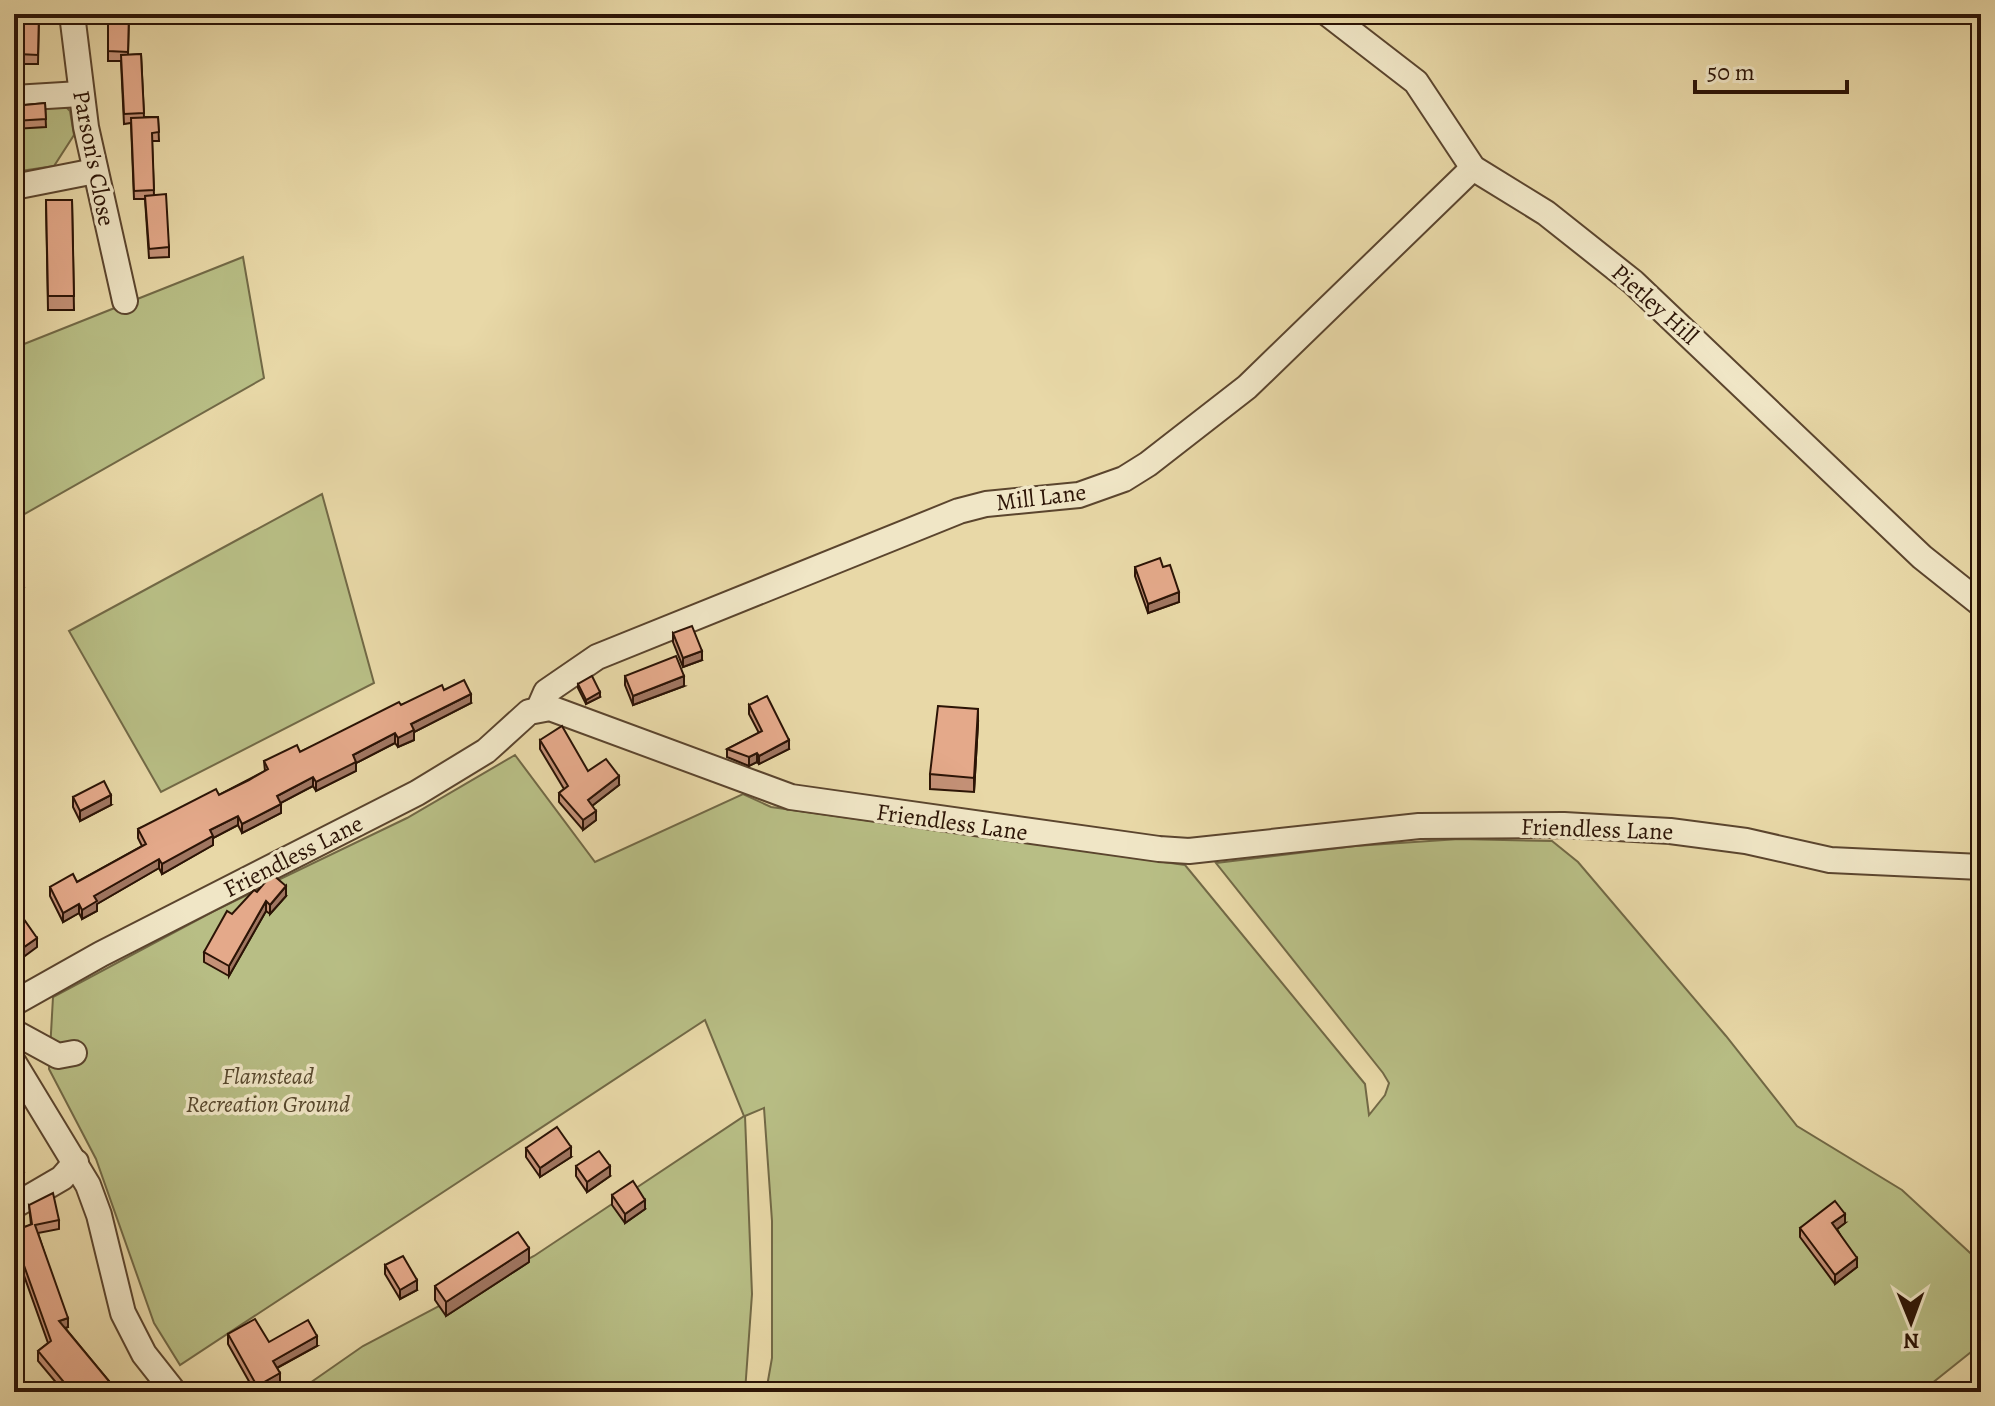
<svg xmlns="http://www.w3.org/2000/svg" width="1995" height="1406" font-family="Alegreya,serif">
  <rect width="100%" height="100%" fill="#e8d8a7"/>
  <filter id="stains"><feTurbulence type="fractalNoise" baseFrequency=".0025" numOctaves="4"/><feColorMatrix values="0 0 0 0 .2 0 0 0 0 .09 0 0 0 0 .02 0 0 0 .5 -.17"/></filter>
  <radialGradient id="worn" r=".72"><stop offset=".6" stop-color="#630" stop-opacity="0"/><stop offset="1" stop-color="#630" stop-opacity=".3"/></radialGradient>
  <g fill="#b8be85" stroke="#726946" stroke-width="2">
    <path d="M 45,105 L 66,107 L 70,111 L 74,135 L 54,166 L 14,172 L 14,129 Z"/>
    <path d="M 243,257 L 264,378 L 14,520 L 14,348 Z"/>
    <path d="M 322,494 L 374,683 L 161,792 L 69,631 Z"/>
    <path d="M 515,755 L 595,862 L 743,794 L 771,807 L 1185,865 L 1365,1084 L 1369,1115 L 1385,1095 L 1389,1083 L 1383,1073 L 1216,863 L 1355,846 L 1459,839 L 1552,841 L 1578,862 L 1726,1036 L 1797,1126 L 1902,1190 L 1981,1263 L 1981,1344 L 1921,1392 L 766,1392 L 772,1358 L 772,1221 L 764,1108 L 745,1116 L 752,1294 L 745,1392 L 297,1392 L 363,1346 L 534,1256 L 744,1116 L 705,1020 L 180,1365 L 154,1323 L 96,1159 L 49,1069 L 53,997 L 214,911 L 407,818 Z"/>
  </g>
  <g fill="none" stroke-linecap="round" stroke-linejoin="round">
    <g stroke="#5b452e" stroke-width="28">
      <g id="minor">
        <path d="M 72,14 L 86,127 L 125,301"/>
        <path d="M 1328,14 L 1416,82 L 1473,168 L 1546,213 L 1633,282 L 1922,557 L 1981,604"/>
        <path d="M 14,98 L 80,94"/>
        <path d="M 14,187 L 95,171"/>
        <path d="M 539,708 L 546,692 L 597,657 L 959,511 L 986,504 L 1079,495 L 1124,479 L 1148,464 L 1247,387 L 1473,168"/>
        <path d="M 14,1003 L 101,954 L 417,793 L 486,751 L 529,712 L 550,708 L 791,797 L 1159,849 L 1189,851 L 1419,826 L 1564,825 L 1670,831 L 1746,841 L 1830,860 L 1981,867"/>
        <path d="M 14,1032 L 58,1056 L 74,1053"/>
        <path d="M 14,1063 L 88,1185 L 99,1215 L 123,1313 L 144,1354 L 174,1392"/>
        <path d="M 14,1206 L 62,1178 L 76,1162"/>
      </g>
    </g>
    <use href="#minor" stroke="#f0e6c6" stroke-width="24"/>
  </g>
  <g fill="#c49177" stroke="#2c1406" stroke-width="2">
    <path d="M 19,14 L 39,14 L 38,64 L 18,64 Z"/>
    <path d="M 108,14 L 129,14 L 128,55 L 141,54 L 144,117 L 158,117 L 159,141 L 152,141 L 154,195 L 169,247 L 169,257 L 149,258 L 145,199 L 134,199 L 131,123 L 124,124 L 121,61 L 108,61 Z"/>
    <path d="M 45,103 L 46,127 L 14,129 L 14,106 Z"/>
    <path d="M 46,200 L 72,200 L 74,310 L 48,310 Z"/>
    <path d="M 1135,567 L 1163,567 L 1179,602 L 1148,613 L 1135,576 Z"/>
    <path d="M 673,633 L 702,660 L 683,667 L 673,642 Z"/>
    <path d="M 625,676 L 684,686 L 633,705 L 625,685 Z"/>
    <path d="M 578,684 L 600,697 L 586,704 L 578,688 Z"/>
    <path d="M 444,690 L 471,703 L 414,732 L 414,740 L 398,747 L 395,743 L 356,763 L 356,771 L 316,791 L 313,786 L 280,803 L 281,813 L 242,833 L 238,825 L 213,838 L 213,845 L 162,874 L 159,868 L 97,904 L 97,911 L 82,919 L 79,913 L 63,922 L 50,896 L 50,887 L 77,882 L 142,846 L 138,838 L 138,829 L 219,795 L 265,771 L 264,761 L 300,752 L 401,705 Z"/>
    <path d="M 749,705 L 789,749 L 759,764 L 757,762 L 749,766 L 727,757 L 727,749 L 759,733 L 749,714 Z"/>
    <path d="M 978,723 L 974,792 L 930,789 L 930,774 Z"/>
    <path d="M 540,740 L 588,771 L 619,785 L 592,806 L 596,820 L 583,830 L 559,802 L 559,793 L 564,789 L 540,749 Z"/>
    <path d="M 73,797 L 111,805 L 80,821 L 73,807 Z"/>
    <path d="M 257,892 L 286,896 L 270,914 L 266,911 L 229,976 L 204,962 L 204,952 Z"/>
    <path d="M 526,1148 L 571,1157 L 540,1177 L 526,1157 Z"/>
    <path d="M 576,1166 L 610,1176 L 587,1192 L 576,1176 Z"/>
    <path d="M 612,1195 L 645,1209 L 625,1223 L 612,1205 Z"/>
    <path d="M 29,1205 L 59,1220 L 59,1229 L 38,1233 L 68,1327 L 65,1328 L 118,1392 L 64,1392 L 38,1361 L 38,1351 L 48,1343 L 17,1256 L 14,1231 L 31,1225 Z"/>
    <path d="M 1845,1223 L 1837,1229 L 1857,1267 L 1835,1284 L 1800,1237 L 1800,1228 Z"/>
    <path d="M 529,1262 L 446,1316 L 435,1300 L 435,1286 Z"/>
    <path d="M 385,1265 L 417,1290 L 400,1299 L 385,1274 Z"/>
    <path d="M 228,1334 L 269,1342 L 317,1346 L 277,1368 L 280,1383 L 263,1392 L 255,1392 L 228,1344 Z"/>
  </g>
  <g fill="#a07661" stroke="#2c1406" stroke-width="2">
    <path d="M 24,587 L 24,596 L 14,601 L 14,592 Z"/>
    <path d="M 1179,592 L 1179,602 L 1148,613 L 1148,604 Z"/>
    <path d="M 702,651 L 702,660 L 683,667 L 683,658 Z"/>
    <path d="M 684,676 L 684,686 L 633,705 L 633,696 Z"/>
    <path d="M 600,692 L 600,697 L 586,704 L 586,700 Z"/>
    <path d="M 471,694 L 471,703 L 414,732 L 414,740 L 398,747 L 398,738 L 411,724 Z"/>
    <path d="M 978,709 L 978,723 L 974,792 L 974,778 Z"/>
    <path d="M 395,733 L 395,743 L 356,763 L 356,771 L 316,791 L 316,782 L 353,755 Z"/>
    <path d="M 789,740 L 789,749 L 759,764 L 759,756 Z"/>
    <path d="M 757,753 L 757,762 L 749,766 L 749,757 Z"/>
    <path d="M 619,776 L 619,785 L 588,809 L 588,800 Z"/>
    <path d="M 313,777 L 313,786 L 277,805 L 277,796 Z"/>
    <path d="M 111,795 L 111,805 L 80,821 L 80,811 Z"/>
    <path d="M 281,804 L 281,813 L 242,833 L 242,824 Z"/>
    <path d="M 596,811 L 596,820 L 583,830 L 583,820 Z"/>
    <path d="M 238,816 L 238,825 L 213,838 L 213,845 L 162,874 L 162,864 L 210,830 Z"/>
    <path d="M 159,859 L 159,868 L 97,904 L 97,911 L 82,919 L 82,910 L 94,896 Z"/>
    <path d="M 286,886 L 286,896 L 270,914 L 270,905 Z"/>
    <path d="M 266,901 L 266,911 L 229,976 L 229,966 Z"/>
    <path d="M 79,904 L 79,913 L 63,922 L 63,913 Z"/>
    <path d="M 37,938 L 37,947 L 14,964 L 14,954 Z"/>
    <path d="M 571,1147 L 571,1157 L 540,1177 L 540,1168 Z"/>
    <path d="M 610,1166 L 610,1176 L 587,1192 L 587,1182 Z"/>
    <path d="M 24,1172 L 24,1183 L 14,1188 L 14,1177 Z"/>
    <path d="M 645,1200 L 645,1209 L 625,1223 L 625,1214 Z"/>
    <path d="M 1845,1214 L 1845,1223 L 1832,1233 L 1832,1223 Z"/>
    <path d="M 17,1246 L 17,1256 L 14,1257 L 14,1247 Z"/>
    <path d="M 529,1248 L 529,1262 L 446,1316 L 446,1302 Z"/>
    <path d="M 1857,1258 L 1857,1267 L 1835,1284 L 1835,1275 Z"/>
    <path d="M 417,1280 L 417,1290 L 400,1299 L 400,1290 Z"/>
    <path d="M 68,1318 L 68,1327 L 59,1330 L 59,1321 Z"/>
    <path d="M 317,1336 L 317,1346 L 273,1370 L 273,1361 Z"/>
    <path d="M 280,1373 L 280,1383 L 263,1392 L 257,1392 L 257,1386 Z"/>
  </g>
  <g fill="#e4a98a" stroke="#2c1406" stroke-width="2">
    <path d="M 19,14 L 39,14 L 38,55 L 18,54 Z"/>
    <path d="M 108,14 L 129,14 L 128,52 L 108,51 Z"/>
    <path d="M 141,54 L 144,113 L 124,114 L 121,55 Z"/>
    <path d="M 45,103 L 46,119 L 14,121 L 14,106 Z"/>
    <path d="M 158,117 L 159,132 L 152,133 L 154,190 L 134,191 L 131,118 Z"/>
    <path d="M 166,194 L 169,247 L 149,249 L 145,196 Z"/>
    <path d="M 46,200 L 72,200 L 74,296 L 48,296 Z"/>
    <path d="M 14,558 L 21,572 L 17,574 L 24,587 L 14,592 Z"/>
    <path d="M 1160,558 L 1163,567 L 1170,565 L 1179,592 L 1148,604 L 1135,567 Z"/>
    <path d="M 692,626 L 702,651 L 683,658 L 673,633 Z"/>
    <path d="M 676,656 L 684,676 L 633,696 L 625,676 Z"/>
    <path d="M 592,676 L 600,692 L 586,700 L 578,684 Z"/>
    <path d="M 464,680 L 471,694 L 411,724 L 414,730 L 398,738 L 395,733 L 353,755 L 356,762 L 316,782 L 313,777 L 277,796 L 281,804 L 242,824 L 238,816 L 210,830 L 213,836 L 162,864 L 159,859 L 94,896 L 97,901 L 82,910 L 79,904 L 63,913 L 50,887 L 73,874 L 77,882 L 146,844 L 138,829 L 216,789 L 219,795 L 249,780 L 268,769 L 264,761 L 297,745 L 300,752 L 399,702 L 401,705 L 442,685 L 444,690 Z"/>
    <path d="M 767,696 L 789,740 L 759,756 L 757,753 L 749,757 L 727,749 L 762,731 L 749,705 Z"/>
    <path d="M 938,706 L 978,709 L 974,778 L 930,774 Z"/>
    <path d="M 562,726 L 588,771 L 606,759 L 619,776 L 588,800 L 596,811 L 583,820 L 559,793 L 568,786 L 540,740 Z"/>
    <path d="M 104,781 L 111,795 L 80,811 L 73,797 Z"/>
    <path d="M 272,874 L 286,886 L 270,905 L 266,901 L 229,966 L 204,952 L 227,911 L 232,914 L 254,890 L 257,892 Z"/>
    <path d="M 14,905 L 37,938 L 14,954 Z"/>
    <path d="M 557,1127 L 571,1147 L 540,1168 L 526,1148 Z"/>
    <path d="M 14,1148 L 24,1172 L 14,1177 Z"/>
    <path d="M 599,1151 L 610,1166 L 587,1182 L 576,1166 Z"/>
    <path d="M 633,1181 L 645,1200 L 625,1214 L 612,1195 Z"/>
    <path d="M 53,1193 L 59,1220 L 35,1225 L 68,1318 L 59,1321 L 118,1392 L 72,1392 L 38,1351 L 51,1341 L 17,1246 L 14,1247 L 14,1231 L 32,1224 L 29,1205 Z"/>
    <path d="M 1835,1201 L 1845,1214 L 1832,1223 L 1857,1258 L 1835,1275 L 1800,1228 Z"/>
    <path d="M 518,1232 L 529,1248 L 446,1302 L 435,1286 Z"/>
    <path d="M 403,1256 L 417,1280 L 400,1290 L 385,1265 Z"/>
    <path d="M 255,1319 L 269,1342 L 308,1320 L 317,1336 L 273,1361 L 280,1373 L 257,1386 L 228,1334 Z"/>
  </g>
  <g text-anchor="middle" stroke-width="7" stroke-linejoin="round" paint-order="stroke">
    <g font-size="24" fill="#2c1406" stroke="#f0e6c6">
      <text transform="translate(94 158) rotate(79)" y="8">Parson's Close</text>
      <text transform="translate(1655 304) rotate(42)" y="8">Pietley Hill</text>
      <text transform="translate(1041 497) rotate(-7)" y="8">Mill Lane</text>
      <text transform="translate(952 822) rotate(8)" y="8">Friendless Lane</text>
      <text transform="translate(1597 829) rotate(2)" y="8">Friendless Lane</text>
      <text transform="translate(293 856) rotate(-27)" y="8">Friendless Lane</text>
    </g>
    <g font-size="24" font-style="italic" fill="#56472c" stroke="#f0e6c6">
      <text x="268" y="1084">Flamstead<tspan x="268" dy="28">Recreation Ground</tspan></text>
    </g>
  </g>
  <rect width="1995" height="1406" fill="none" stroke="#e8d8a7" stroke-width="48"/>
  <rect x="16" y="16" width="1963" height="1374" fill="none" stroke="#2c1406" stroke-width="4"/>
  <rect x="24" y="24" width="1947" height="1358" fill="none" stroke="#2c1406" stroke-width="2"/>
  <g transform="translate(1911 1322) rotate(179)" stroke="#f0e6c6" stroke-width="6" paint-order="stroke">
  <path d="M0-6L14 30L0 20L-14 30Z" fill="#2c1406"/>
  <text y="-12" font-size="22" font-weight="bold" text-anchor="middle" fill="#2c1406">N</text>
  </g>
  <path d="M1695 80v12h152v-12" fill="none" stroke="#2c1406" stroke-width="4"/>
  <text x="1707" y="80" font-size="24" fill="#2c1406" stroke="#f0e6c6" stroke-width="6" paint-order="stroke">50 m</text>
  <rect width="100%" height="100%" filter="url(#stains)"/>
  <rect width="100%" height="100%" fill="url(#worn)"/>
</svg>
